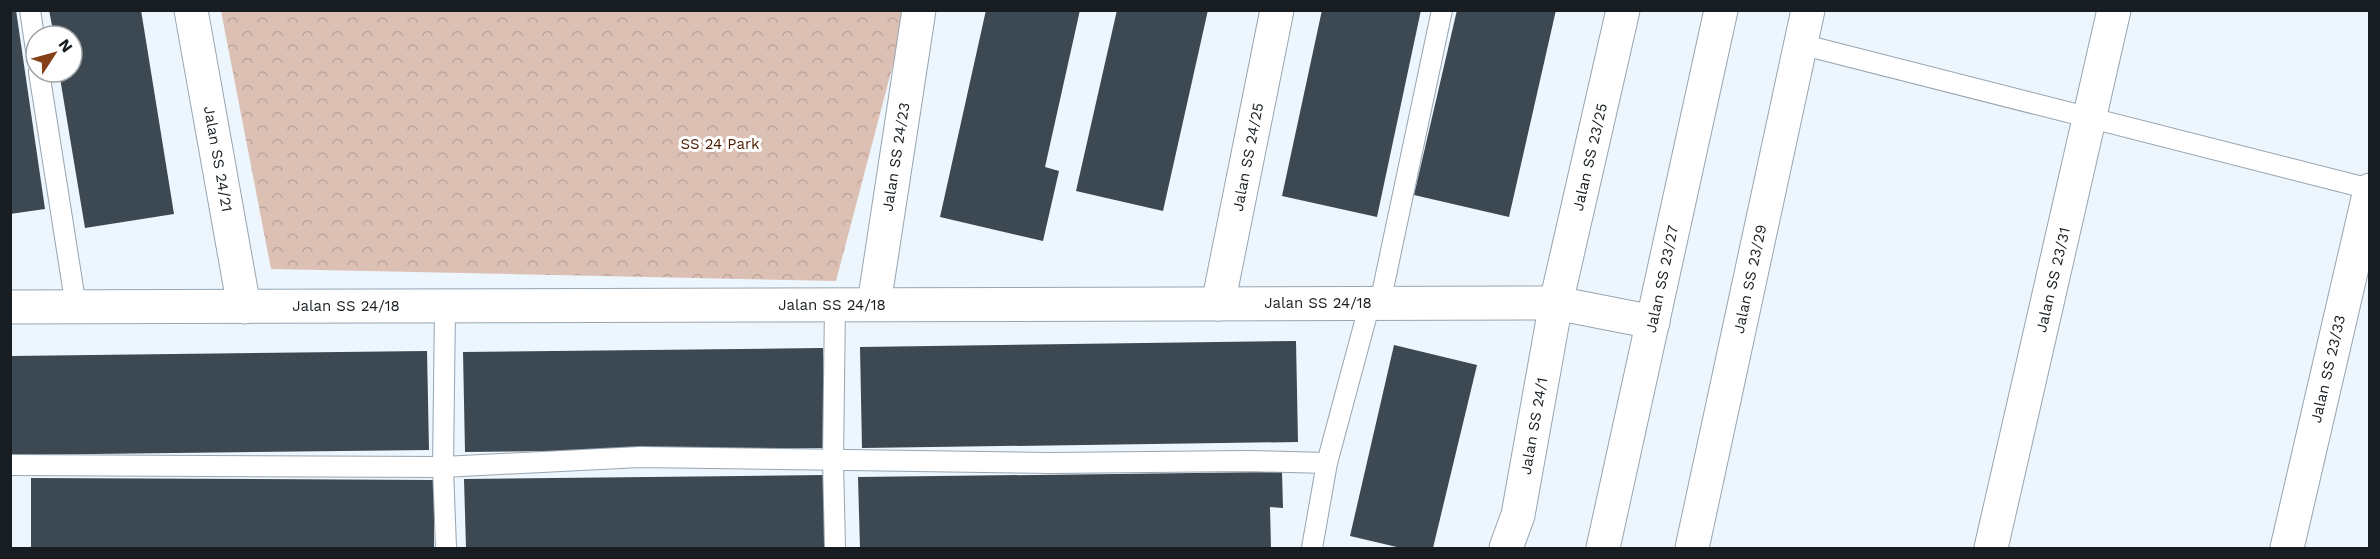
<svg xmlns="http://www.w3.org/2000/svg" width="2380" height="559" font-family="'Work Sans',sans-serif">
  <defs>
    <pattern id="forest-crowns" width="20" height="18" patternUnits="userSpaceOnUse" patternTransform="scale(1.5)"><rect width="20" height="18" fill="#ddc0b4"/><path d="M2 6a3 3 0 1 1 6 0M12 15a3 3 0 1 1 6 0" fill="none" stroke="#bda59a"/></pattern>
  </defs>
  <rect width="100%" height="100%" fill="#edf6fd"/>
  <path fill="url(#forest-crowns)" d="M 900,10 L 906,15 L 836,281 L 271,269 L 221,11 Z"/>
  <g fill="#3c4852">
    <path d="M 10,10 L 16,10 L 45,209 L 10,214 Z"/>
    <path d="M 49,10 L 141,10 L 174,214 L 85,228 L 59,72 L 72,72 L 72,36 L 54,36 Z"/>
    <path d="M 986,10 L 1080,10 L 1045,167 L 1059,171 L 1043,241 L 940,217 Z"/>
    <path d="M 1117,10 L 1208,10 L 1163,211 L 1076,191 Z"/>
    <path d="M 1322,10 L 1421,10 L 1377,217 L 1282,196 Z"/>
    <path d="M 1457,10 L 1556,10 L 1509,217 L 1414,195 Z"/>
    <path d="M 1296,341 L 1298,442 L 862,448 L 860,347 Z"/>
    <path d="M 1394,345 L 1477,365 L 1433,548 L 1401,548 L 1350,536 Z"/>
    <path d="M 823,348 L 826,448 L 465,452 L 463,352 Z"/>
    <path d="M 427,351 L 429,450 L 10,455 L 10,356 Z"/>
    <path d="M 1282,472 L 1283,508 L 1270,507 L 1271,548 L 860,548 L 858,477 Z"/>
    <path d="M 824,475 L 826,548 L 466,548 L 464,479 Z"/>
    <path d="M 31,478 L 434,480 L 434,548 L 31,548 Z"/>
  </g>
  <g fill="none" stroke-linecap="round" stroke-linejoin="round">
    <g stroke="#97a5b0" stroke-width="22">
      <g id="lane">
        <path d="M 30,10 L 36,50"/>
        <path d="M 1800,44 L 2370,189"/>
        <path d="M 39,72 L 76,307"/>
        <path d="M 1380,303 L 1442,10"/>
        <path d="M 835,305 L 833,460 L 835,548"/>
        <path d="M 445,306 L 443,467 L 446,548"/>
        <path d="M 10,465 L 443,467 L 640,457 L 1050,463 L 1247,461 L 1327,463"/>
        <path d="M 1312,548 L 1327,463 L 1370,303"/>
      </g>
    </g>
    <g stroke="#97a5b0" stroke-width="35">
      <g id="street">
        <path d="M 191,10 L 244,307"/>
        <path d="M 874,304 L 919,10"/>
        <path d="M 1218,304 L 1277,10"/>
        <path d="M 10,307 L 1556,303 L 1653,322"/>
        <path d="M 1506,548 L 1518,515 L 1556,303 L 1623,10"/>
        <path d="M 1603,548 L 1721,10"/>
        <path d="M 1692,548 L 1808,10"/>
        <path d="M 1991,548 L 2114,10"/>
        <path d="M 2287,548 L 2370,190"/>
      </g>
    </g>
    <use href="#lane" stroke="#fff" stroke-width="20"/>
    <use href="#street" stroke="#fff" stroke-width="33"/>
  </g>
  <g text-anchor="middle" stroke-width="6" stroke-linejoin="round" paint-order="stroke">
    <g font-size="15" fill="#4b1b00" stroke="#fff">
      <text x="720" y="149">SS 24 Park</text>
    </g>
    <g font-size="15" fill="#171d21" stroke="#fff">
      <text transform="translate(896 157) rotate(-81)" y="5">Jalan SS 24/23</text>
      <text transform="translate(1248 157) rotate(-79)" y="5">Jalan SS 24/25</text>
      <text transform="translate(1590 157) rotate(-77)" y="5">Jalan SS 23/25</text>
      <text transform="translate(218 159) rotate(80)" y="5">Jalan SS 24/21</text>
      <text transform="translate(1662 279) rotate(-78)" y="5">Jalan SS 23/27</text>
      <text transform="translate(1750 279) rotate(-78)" y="5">Jalan SS 23/29</text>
      <text transform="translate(2053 280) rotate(-77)" y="5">Jalan SS 23/31</text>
      <text x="1318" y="308">Jalan SS 24/18</text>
      <text x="832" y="310">Jalan SS 24/18</text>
      <text x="346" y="311">Jalan SS 24/18</text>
      <text transform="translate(2328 369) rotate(-77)" y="5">Jalan SS 23/33</text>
      <text transform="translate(1534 426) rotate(-80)" y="5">Jalan SS 24/1</text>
    </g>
  </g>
  <rect width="2380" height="559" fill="none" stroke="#171d21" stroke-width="24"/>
  <g transform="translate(54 54) rotate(54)"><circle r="28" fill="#ffffff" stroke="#a2a5a6" stroke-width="1.5"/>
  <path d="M0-4.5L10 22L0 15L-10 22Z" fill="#853f19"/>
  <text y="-9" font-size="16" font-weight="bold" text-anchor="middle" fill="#171d21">N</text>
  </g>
</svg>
